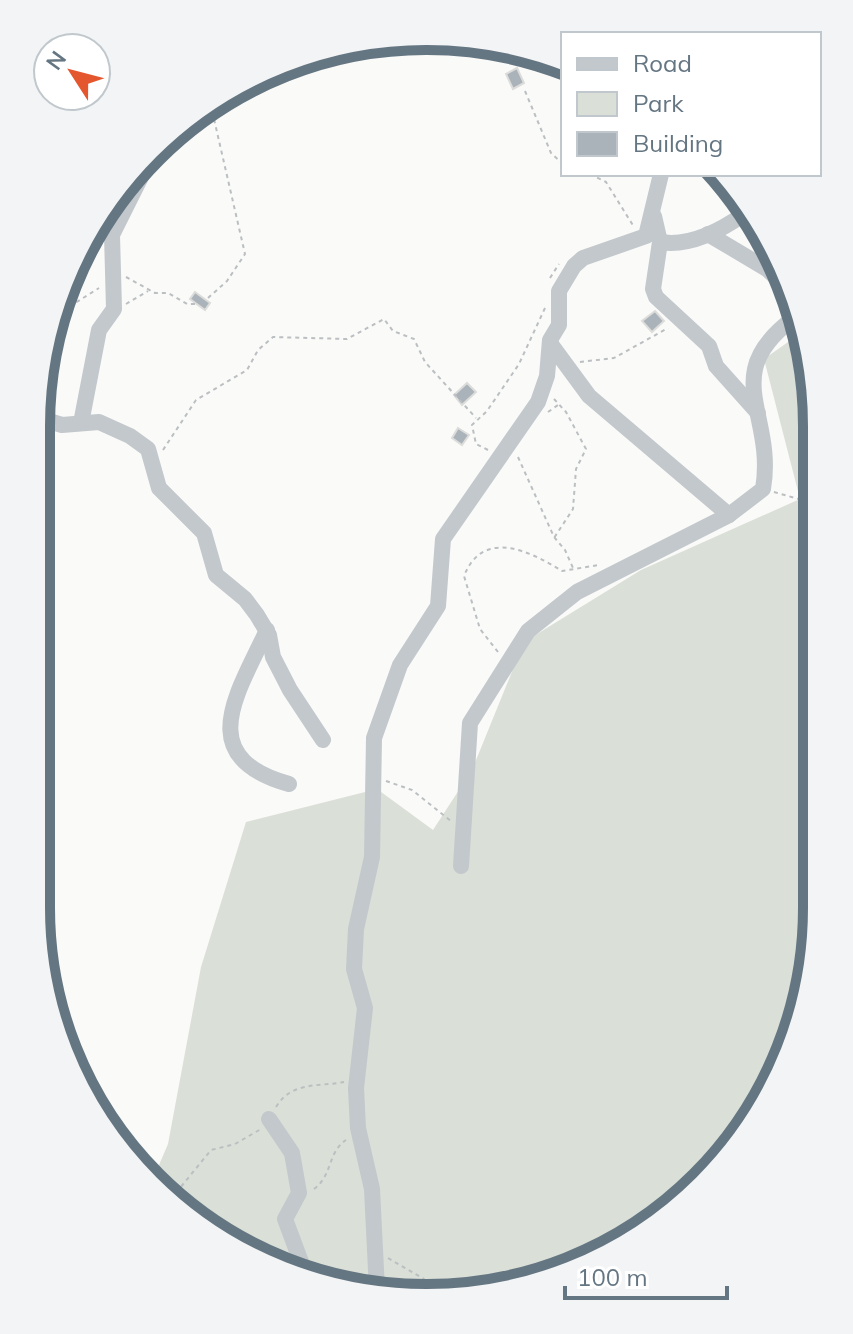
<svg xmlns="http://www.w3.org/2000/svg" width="853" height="1334" font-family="Mulish,sans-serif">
  <rect width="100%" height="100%" fill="#fafaf8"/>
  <path fill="#dadfd7" d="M 798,335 L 816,401 L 814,958 L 787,1057 L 736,1146 L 644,1232 L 528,1285 L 426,1298 L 301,1277 L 188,1217 L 153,1179 L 168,1144 L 201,967 L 246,822 L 377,789 L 433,830 L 472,770 L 524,642 L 641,570 L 800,499 L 764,359 Z"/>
  <g fill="#aab3b9" stroke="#dcdcda" stroke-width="2">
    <path d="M 517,68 L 524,83 L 513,89 L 506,74 Z"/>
    <path d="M 195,292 L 210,303 L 205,310 L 190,299 Z"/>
    <path d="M 655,311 L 664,321 L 652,332 L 642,321 Z"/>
    <path d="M 467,383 L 476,392 L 462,405 L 454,395 Z"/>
    <path d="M 458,428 L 469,435 L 462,445 L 452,438 Z"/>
  </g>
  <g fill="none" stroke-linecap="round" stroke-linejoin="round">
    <g stroke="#bbbfc2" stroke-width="2" stroke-dasharray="4 4" stroke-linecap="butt">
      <path d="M 525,91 L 551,153 L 563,164"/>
      <path d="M 590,174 L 606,182 L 634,227"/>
      <path d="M 126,277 L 155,293 L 168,293 L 187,304 L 196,304"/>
      <path d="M 550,278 L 559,264"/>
      <path d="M 208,298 L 227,281 L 245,254 L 211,106"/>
      <path d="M 126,304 L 148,291"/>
      <path d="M 56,315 L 99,288"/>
      <path d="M 580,362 L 614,358 L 668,328"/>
      <path d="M 554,399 L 566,412 L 586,449 L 576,469 L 573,509 L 554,538"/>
      <path d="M 548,412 L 558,405"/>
      <path d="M 163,450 L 196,400 L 247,370 L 258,350 L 273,337 L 347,339 L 384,319 L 393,331 L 414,339 L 425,362 L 476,418"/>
      <path d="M 488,450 L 476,444 L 472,425 L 487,411 L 519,364 L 545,308"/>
      <path d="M 518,457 L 554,537 L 565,550 L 573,568"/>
      <path d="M 774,492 L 816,504"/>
      <path d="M 498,652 L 480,629 L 464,576 C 483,528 530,551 562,571 L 599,565"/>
      <path d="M 386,781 L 412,790 L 451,821"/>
      <path d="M 276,1107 C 292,1081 318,1087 344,1082"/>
      <path d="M 314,1189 C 333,1175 327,1153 346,1140"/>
      <path d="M 171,1199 L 211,1150 L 235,1144 L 261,1129"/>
      <path d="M 388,1258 L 424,1279 L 435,1297"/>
    </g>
    <g stroke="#c3c8cc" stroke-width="16">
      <path d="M 654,216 L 660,242 L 653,289 L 656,297 L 709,346 L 716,366 L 758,413"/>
      <path d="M 708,234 L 767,269 L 786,287"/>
      <path d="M 660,242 C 690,247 720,231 744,214"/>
      <path d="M 550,343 L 589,396 L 729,515"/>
      <path d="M 39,418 L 62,425 L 99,422 L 130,436 L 148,449 L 159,488 L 204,533 L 216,575 L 245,599 L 257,615 L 269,635 L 273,657 L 290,690 L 323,740"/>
      <path d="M 81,423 L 99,330 L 114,309 L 112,235 L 149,161"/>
      <path d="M 267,630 C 238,693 192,757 289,784"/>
      <path d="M 461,866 L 470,723 L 528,631 L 577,592 L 729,515 L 763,489 C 776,413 717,375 794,318"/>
      <path d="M 269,1119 L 292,1153 L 299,1193 L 285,1219 L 307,1278"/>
      <path d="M 377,1290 L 372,1189 L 358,1128 L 356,1088 L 365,1008 L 354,969 L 356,929 L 372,857 L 374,738 L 400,665 L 438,606 L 443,539 L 538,402 L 547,376 L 550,340 L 559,325 L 559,291 L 574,266 L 583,258 L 646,236 L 661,174"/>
    </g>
  </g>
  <path d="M0 0H853V1334H0ZM426 50H427A376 376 0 0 1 803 426V908A376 376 0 0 1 427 1284H426A376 376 0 0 1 50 908V426A376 376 0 0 1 426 50Z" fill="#f3f4f5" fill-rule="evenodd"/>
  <path fill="none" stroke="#657683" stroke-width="10" d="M426 50H427A376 376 0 0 1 803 426V908A376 376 0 0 1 427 1284H426A376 376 0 0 1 50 908V426A376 376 0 0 1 426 50Z"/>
  <rect x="561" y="32" width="260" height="144" fill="#ffffff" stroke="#c1c8cd" stroke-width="2"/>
  <rect x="577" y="58" width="40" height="12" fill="#c3c8cc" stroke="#c1c8cd" stroke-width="2"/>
  <text x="633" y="72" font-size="24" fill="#657683">Road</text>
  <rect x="577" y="92" width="40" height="24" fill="#dadfd7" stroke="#c1c8cd" stroke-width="2"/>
  <text x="633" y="112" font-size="24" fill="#657683">Park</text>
  <rect x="577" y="132" width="40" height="24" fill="#aab3b9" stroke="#c1c8cd" stroke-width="2"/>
  <text x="633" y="152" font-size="24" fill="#657683">Building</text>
  <g transform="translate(72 72) rotate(306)"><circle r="38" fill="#ffffff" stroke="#c1c8cd" stroke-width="2"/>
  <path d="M0-6L14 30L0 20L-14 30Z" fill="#e4572e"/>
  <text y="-12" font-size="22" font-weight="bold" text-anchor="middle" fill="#657683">N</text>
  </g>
  <path d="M565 1286v12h162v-12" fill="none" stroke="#657683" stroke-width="4"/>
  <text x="577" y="1286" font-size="24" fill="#657683" stroke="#ffffff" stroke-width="6" paint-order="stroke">100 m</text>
</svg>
